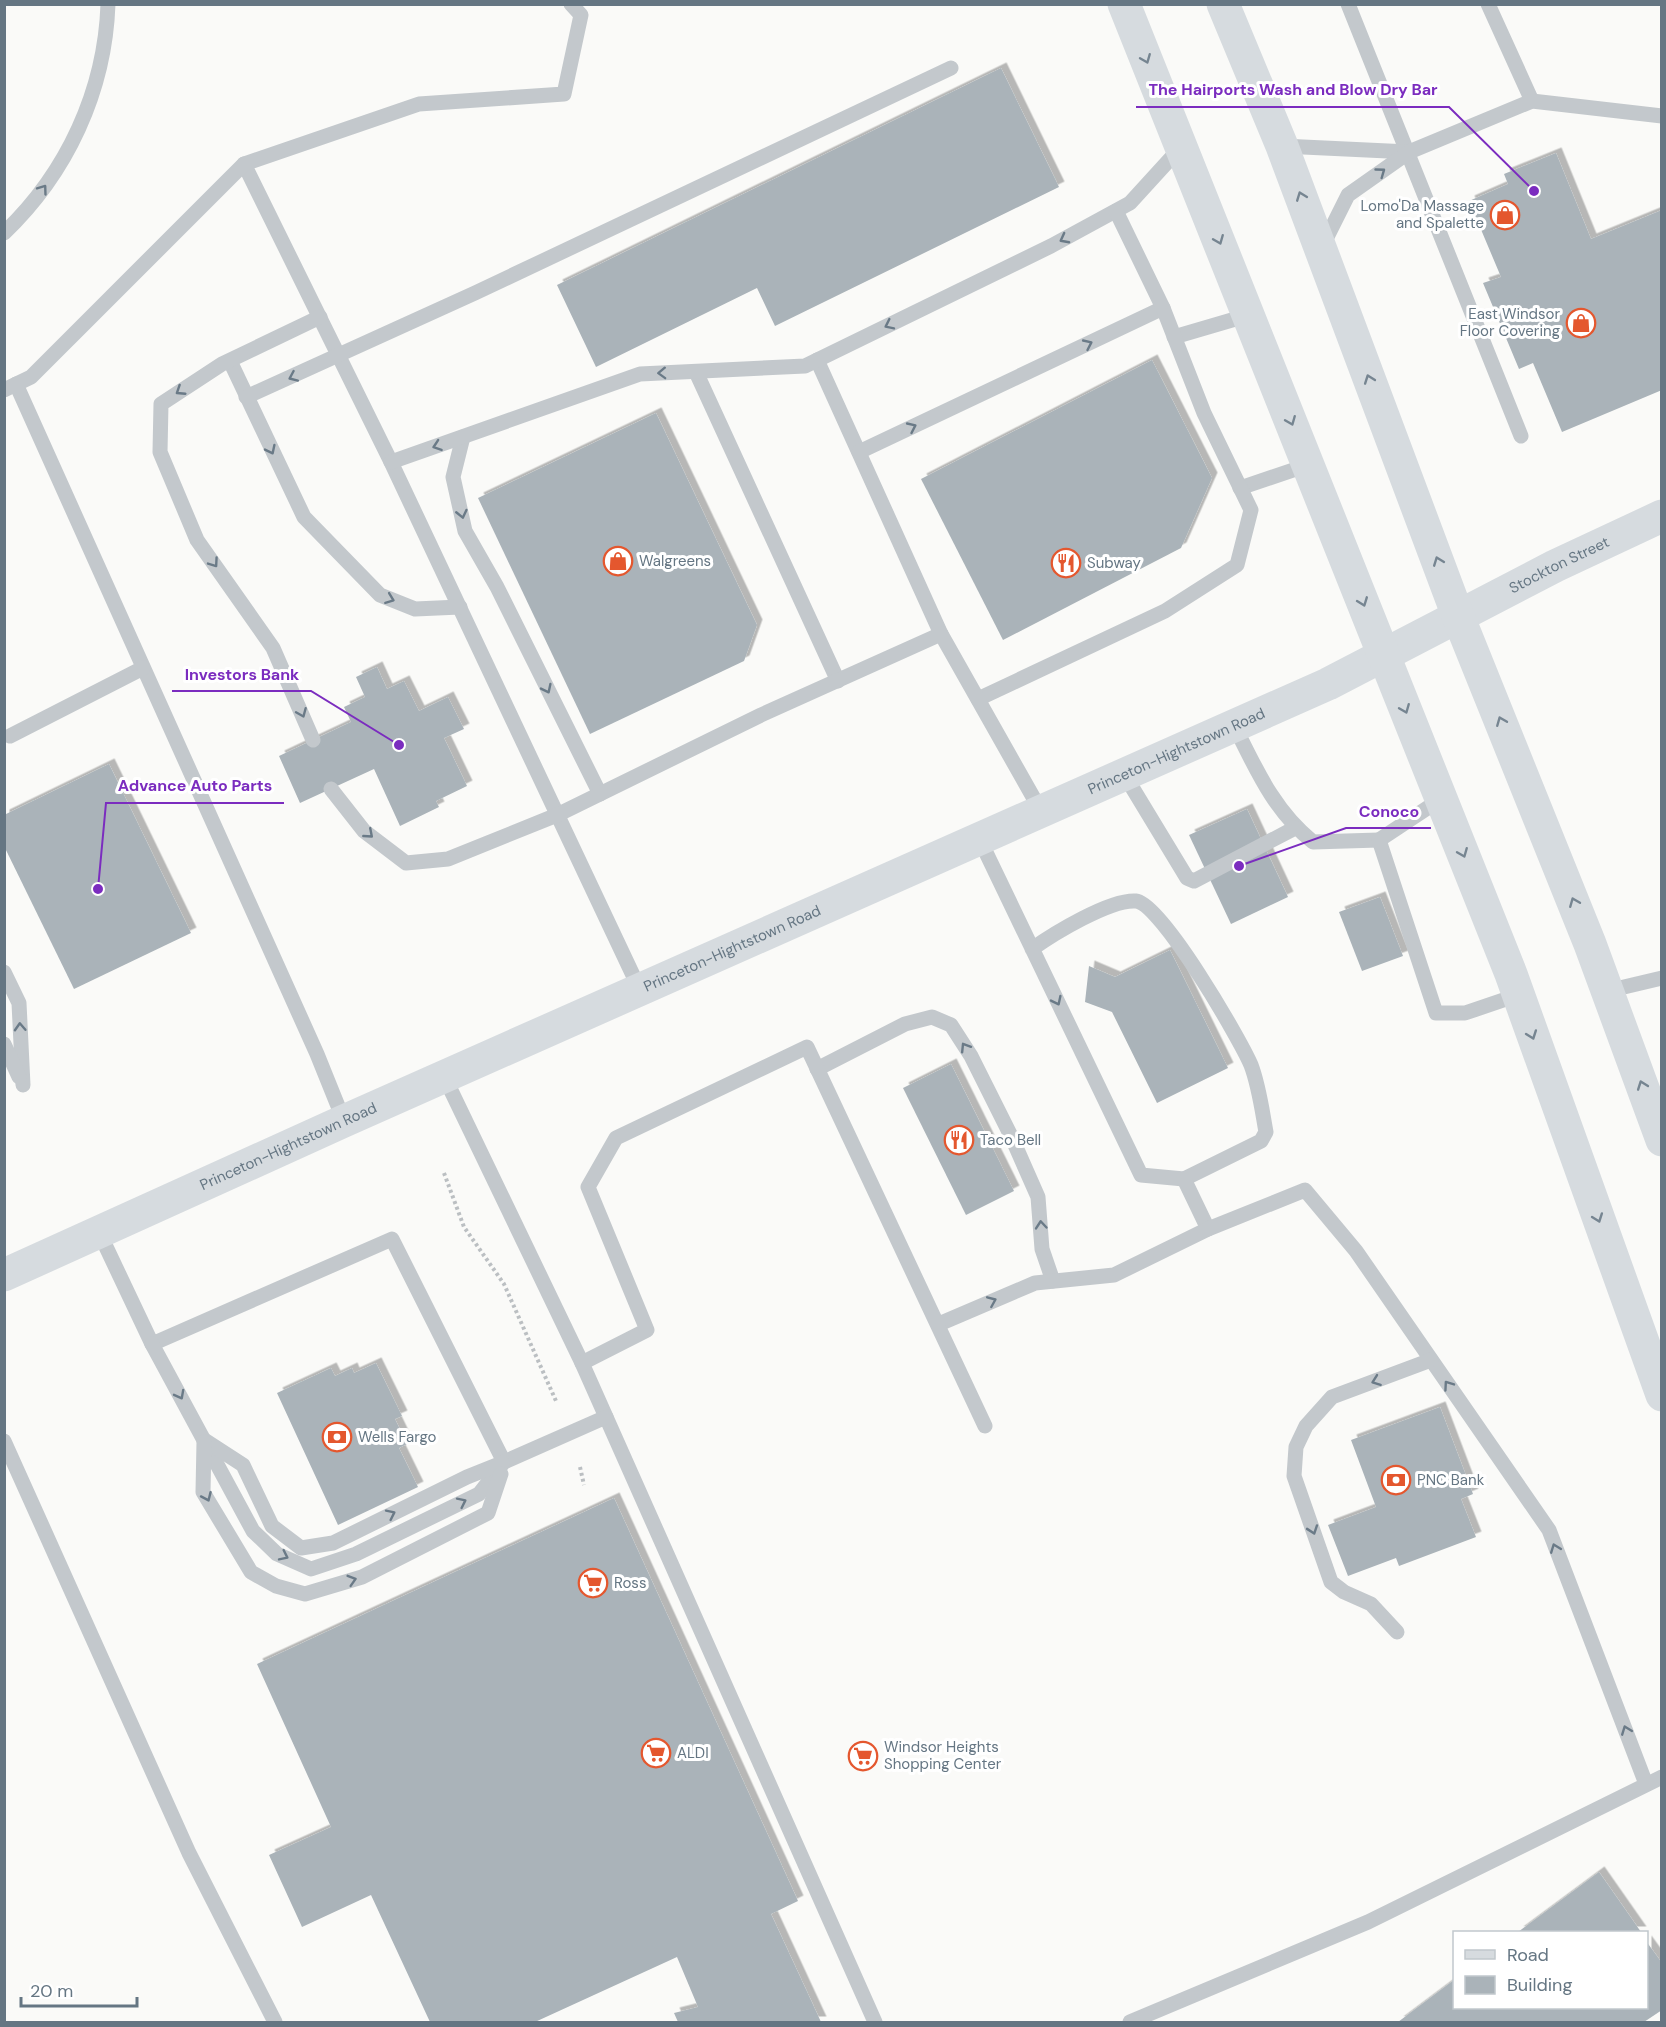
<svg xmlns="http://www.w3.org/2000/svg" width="1666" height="2027" font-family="'DM Sans',sans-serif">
  <defs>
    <filter id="shadow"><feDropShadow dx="5.5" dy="-5.5" stdDeviation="0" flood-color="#0004"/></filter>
  </defs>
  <rect width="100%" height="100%" fill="#fafaf8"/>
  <g fill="#aab3b9" filter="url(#shadow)">
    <path d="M 1001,68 L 1059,187 L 775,326 L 757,288 L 596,367 L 557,285 Z"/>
    <path d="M 1556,153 L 1591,239 L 1662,210 L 1662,390 L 1562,432 L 1533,363 L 1519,369 L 1483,283 L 1501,277 L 1469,201 L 1508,184 L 1504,174 Z"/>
    <path d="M 1152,360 L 1212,478 L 1181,548 L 1003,640 L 921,479 Z"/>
    <path d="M 656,413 L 757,625 L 744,661 L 590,734 L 478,498 Z"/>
    <path d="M 377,667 L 387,689 L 404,681 L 419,711 L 448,697 L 464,729 L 444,738 L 467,786 L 436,801 L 439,807 L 400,826 L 374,769 L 300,803 L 279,756 L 351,722 L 344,707 L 365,697 L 356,677 Z"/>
    <path d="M 109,764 L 191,933 L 74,989 L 4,846 L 4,815 Z"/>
    <path d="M 1247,809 L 1288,897 L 1231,924 L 1189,835 Z"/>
    <path d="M 1380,897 L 1403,956 L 1362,971 L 1339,912 Z"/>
    <path d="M 1170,950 L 1228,1068 L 1157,1103 L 1112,1012 L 1085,1002 L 1089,966 L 1115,977 Z"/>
    <path d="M 951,1064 L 1014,1191 L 966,1215 L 903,1088 Z"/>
    <path d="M 376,1363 L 402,1416 L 395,1419 L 407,1444 L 399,1448 L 418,1487 L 338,1525 L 277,1393 L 331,1368 L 335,1376 L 352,1368 L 354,1373 Z"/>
    <path d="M 1440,1407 L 1473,1494 L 1461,1499 L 1476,1537 L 1399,1566 L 1396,1558 L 1348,1576 L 1328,1525 L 1376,1507 L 1351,1440 Z"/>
    <path d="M 614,1498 L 798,1901 L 771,1914 L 821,2022 L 678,2022 L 674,2013 L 698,2007 L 677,1957 L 535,2022 L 430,2022 L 371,1895 L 302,1927 L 269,1855 L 331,1827 L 257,1664 Z"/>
    <path d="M 1599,1872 L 1641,1932 L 1518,1932 Z"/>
    <path d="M 1646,1941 L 1662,1963 L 1662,2010 L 1644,2022 L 1398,2022 L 1454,1980 L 1454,2008 L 1646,2008 Z"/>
  </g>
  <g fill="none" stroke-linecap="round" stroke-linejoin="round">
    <g stroke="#bbbfc2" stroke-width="4" stroke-dasharray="3 3" stroke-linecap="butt">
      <path d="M 444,1173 L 464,1227 L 504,1284 L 556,1401"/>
      <path d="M 580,1467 L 584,1485"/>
    </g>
    <g stroke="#c3c8cc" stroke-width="15">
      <path d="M 1348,4 L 1521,436"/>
      <path d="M 1488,4 L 1532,101"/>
      <path d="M 1282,146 L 1409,152"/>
      <path d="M 244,164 L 391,462 L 640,990"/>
      <path d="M 4,233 C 67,173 105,91 108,4"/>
      <path d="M 1322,247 L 1348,195 L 1409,152 L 1532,101 L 1662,116"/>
      <path d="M 1174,337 L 1249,315"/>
      <path d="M 817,360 L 941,634"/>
      <path d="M 230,361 L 304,517 L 380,595 L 415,609 L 460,607"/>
      <path d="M 696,372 L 838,681"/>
      <path d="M 16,384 L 317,1054 L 344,1121"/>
      <path d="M 4,390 L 31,377 L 244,164 L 419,104 L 564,94 L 581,15 L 571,4"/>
      <path d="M 246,397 L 475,293 L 951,68"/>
      <path d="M 463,437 L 453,477 L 465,531 L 497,587 L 600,794"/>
      <path d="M 859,452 L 1163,308"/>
      <path d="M 391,462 L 640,374 L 805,366 L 1051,246 L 1130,203 L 1182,146"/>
      <path d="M 1240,488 L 1308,465"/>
      <path d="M 978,699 L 1165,611 L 1237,565 L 1251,510 L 1204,413 L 1163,308 L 1116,211"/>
      <path d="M 1234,725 C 1256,769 1274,811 1313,842 L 1379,840"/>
      <path d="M 10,736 L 143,668"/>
      <path d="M 313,740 L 273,648 L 197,540 L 160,452 L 161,404 L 222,364 L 320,317"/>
      <path d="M 1124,774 L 1187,878 L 1194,881 L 1295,828"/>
      <path d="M 331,789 L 364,831 L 406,863 L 448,859 L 557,815 L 761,715 L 941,634 L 1041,811"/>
      <path d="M 1441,799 L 1379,840 L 1436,1013 L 1465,1013 L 1518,995"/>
      <path d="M 979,838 L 1141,1175 L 1184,1179 L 1261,1141 L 1266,1132 C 1262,1110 1259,1086 1251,1065 C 1240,1039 1161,903 1136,901 C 1110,899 1053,934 1032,949"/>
      <path d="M 4,972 L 19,1003 L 23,1085"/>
      <path d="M 1607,991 L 1662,978"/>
      <path d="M 4,1044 L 19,1077"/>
      <path d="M 817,1069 L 905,1024 L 932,1017 L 951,1025 L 971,1056 L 1012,1138 L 1038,1197 L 1042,1249 L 1053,1281"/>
      <path d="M 444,1076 L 582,1363 L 875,2022"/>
      <path d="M 1184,1179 L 1208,1229"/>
      <path d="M 99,1232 L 152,1344 L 392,1239 L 504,1462 L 606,1417"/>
      <path d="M 939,1324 L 1035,1283 L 1114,1275 L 1208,1229 L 1305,1190 L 1356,1251 L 1549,1530 L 1646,1784"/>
      <path d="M 152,1344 L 253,1531 L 277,1554 L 311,1569 L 356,1554 L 479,1494 L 504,1462"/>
      <path d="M 582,1363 L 647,1330 L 588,1187 L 616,1138 L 807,1047 L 985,1426"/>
      <path d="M 4,1441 L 189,1853 L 275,2022"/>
      <path d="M 206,1441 L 243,1465 L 272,1526 L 301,1548 L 333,1543 L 467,1477 L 502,1463"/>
      <path d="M 204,1442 L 203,1492 L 251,1572 L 276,1586 L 305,1594 L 362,1577 L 488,1513 L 501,1474"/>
      <path d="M 1397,1632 L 1371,1604 L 1344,1592 L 1331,1582 L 1294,1476 L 1296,1447 L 1306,1426 L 1332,1397 L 1431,1360"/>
      <path d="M 1130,2022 L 1368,1922 L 1662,1777"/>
    </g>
    <path stroke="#d6dbdf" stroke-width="33" id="s1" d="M 4,1275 L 344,1121 L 1328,684 L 1555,566 L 1662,516"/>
    <g stroke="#d6dbdf" stroke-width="33">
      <path d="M 1124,4 L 1511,974 L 1662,1395"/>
      <path d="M 1223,4 L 1282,146 L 1458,616 L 1590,944 L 1662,1140"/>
    </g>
  </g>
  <defs><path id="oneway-chevron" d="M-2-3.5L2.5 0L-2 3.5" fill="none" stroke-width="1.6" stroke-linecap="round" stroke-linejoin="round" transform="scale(1.5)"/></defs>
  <g stroke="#768591">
    <use href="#oneway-chevron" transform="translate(1146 59) rotate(68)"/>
    <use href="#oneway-chevron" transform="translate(1301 196) rotate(-111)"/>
    <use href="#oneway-chevron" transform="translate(1219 240) rotate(68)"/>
    <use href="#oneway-chevron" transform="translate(1369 379) rotate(-110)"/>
    <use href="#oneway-chevron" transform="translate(1291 421) rotate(68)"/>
    <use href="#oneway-chevron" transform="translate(1438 561) rotate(-111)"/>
    <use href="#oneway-chevron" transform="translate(1363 602) rotate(69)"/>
    <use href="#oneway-chevron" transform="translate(1405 709) rotate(68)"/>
    <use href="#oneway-chevron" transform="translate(1501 721) rotate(-112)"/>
    <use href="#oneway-chevron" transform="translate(1463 853) rotate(68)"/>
    <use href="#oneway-chevron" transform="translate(1574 902) rotate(-112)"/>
    <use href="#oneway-chevron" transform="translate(1532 1035) rotate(70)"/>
    <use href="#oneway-chevron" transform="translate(1642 1085) rotate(-110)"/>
    <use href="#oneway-chevron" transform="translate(1598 1218) rotate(70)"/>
  </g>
  <g stroke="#6a7a87">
    <use href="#oneway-chevron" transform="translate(1381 172) rotate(-36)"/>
    <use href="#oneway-chevron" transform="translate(43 189) rotate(-54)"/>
    <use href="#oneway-chevron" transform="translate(1064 239) rotate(152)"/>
    <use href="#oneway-chevron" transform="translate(889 325) rotate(154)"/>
    <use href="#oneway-chevron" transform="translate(1088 344) rotate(-25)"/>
    <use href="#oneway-chevron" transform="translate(662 373) rotate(178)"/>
    <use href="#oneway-chevron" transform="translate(293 377) rotate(156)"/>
    <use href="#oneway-chevron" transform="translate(180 391) rotate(147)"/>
    <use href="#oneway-chevron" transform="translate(912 427) rotate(-25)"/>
    <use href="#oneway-chevron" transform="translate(437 446) rotate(161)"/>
    <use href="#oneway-chevron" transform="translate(271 450) rotate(64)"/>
    <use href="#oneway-chevron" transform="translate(462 514) rotate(77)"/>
    <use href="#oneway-chevron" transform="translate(214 563) rotate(55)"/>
    <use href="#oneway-chevron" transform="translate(390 599) rotate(21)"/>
    <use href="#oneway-chevron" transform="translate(547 689) rotate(64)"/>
    <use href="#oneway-chevron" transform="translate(302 713) rotate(67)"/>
    <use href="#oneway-chevron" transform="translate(369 834) rotate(41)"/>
    <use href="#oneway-chevron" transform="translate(1057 1001) rotate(64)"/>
    <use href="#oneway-chevron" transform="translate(20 1027) rotate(-93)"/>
    <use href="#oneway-chevron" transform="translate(965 1047) rotate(-122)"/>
    <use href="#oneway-chevron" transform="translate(1041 1225) rotate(-95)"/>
    <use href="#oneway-chevron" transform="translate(992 1301) rotate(-23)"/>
    <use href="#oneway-chevron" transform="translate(1376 1381) rotate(160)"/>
    <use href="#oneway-chevron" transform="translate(1448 1385) rotate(-125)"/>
    <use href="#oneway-chevron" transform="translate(180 1395) rotate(62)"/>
    <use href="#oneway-chevron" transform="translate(207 1497) rotate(66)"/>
    <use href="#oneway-chevron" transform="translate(462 1502) rotate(-26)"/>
    <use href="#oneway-chevron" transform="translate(391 1514) rotate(-26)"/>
    <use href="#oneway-chevron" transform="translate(1313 1530) rotate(71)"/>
    <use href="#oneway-chevron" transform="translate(1555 1548) rotate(-111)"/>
    <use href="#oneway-chevron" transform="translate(284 1556) rotate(26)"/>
    <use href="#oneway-chevron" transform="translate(352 1580) rotate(-17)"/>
    <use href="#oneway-chevron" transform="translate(1626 1730) rotate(-111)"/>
  </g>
  <defs>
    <g id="shop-ring" transform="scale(1.5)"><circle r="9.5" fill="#fff" stroke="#e4572e" stroke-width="1.5"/><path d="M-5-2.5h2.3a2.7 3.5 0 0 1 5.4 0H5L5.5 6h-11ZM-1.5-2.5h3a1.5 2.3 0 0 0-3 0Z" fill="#e4572e"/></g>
    <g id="restaurant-ring" transform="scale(1.5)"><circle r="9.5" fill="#fff" stroke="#e4572e" stroke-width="1.5"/><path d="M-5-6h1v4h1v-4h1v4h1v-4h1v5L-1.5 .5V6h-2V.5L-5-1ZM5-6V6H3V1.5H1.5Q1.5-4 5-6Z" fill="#e4572e"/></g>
    <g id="bank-ring" transform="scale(1.5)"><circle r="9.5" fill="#fff" stroke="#e4572e" stroke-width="1.5"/><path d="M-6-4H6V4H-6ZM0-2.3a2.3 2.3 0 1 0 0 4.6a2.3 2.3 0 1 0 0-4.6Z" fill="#e4572e"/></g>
    <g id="supermarket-ring" transform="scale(1.5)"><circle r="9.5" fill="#fff" stroke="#e4572e" stroke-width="1.5"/><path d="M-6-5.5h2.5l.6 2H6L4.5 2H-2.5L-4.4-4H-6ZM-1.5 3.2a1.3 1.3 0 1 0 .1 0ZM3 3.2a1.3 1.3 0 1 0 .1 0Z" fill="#e4572e"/></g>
  </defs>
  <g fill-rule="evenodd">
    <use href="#shop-ring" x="1505" y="215"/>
    <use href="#shop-ring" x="1581" y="323"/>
    <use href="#shop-ring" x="618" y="561"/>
    <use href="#restaurant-ring" x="1066" y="563"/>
    <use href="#restaurant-ring" x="959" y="1140"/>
    <use href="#bank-ring" x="337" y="1437"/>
    <use href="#bank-ring" x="1396" y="1480"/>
    <use href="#supermarket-ring" x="593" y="1583"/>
    <use href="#supermarket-ring" x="656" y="1753"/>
    <use href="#supermarket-ring" x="863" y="1756"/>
  </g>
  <g text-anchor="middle" stroke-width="6" stroke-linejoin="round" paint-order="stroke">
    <g font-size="15" fill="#657683" stroke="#fff" text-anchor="start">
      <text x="1484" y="211" text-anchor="end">Lomo'Da Massage<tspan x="1484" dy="17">and Spalette</tspan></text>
      <text x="1560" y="319" text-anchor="end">East Windsor<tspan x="1560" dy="17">Floor Covering</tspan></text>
      <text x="639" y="566">Walgreens</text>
      <text x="1087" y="568">Subway</text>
      <text x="980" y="1145">Taco Bell</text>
      <text x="358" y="1442">Wells Fargo</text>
      <text x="1417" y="1485">PNC Bank</text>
      <text x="614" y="1588">Ross</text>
      <text x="884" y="1752">Windsor Heights<tspan x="884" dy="17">Shopping Center</tspan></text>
      <text x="677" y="1758">ALDI</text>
    </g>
    <g font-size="15" fill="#657683" stroke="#fff">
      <text dy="5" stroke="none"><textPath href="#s1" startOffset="1710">Stockton Street</textPath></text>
      <text dy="5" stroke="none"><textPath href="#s1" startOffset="1284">Princeton-Hightstown Road</textPath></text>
      <text dy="5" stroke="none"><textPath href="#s1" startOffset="798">Princeton-Hightstown Road</textPath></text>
      <text dy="5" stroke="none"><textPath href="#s1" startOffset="312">Princeton-Hightstown Road</textPath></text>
    </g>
  </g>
  <path fill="none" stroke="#7b2cbf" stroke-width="2" d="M1534 191L1449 107H1136M399 745L311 691H172M98 889L106 803H284M1239 866L1346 828H1431"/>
  <g fill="#7b2cbf" stroke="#fff" stroke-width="2">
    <circle cx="1534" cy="191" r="6"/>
    <circle cx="399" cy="745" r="6"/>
    <circle cx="98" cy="889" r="6"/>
    <circle cx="1239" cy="866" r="6"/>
  </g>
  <g font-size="16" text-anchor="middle" font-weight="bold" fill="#7b2cbf" stroke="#fff" stroke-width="6" stroke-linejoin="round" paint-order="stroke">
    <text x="1293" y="95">The Hairports Wash and Blow Dry Bar</text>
    <text x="242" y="680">Investors Bank</text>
    <text x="195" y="791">Advance Auto Parts</text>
    <text x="1389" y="817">Conoco</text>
  </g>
  <rect width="1666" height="2027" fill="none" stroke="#657683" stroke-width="12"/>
  <rect x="1453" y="1931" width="195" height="78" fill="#ffffff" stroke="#c1c8cd" stroke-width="1.5"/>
  <rect x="1465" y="1950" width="30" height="9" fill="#d6dbdf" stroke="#c1c8cd" stroke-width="1.5"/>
  <text x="1507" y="1961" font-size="18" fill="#657683">Road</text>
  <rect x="1465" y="1976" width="30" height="18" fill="#aab3b9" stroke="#c1c8cd" stroke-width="1.5"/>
  <text x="1507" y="1991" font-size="18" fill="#657683">Building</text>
  <path d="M21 1997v9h116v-9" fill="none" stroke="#657683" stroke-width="3"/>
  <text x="30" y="1997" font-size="18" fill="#657683" stroke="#ffffff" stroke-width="4.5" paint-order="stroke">20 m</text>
</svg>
